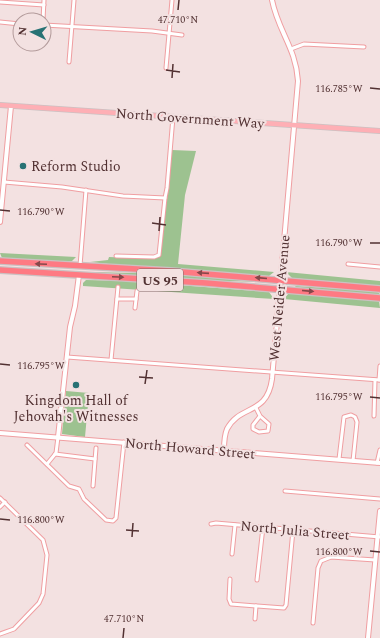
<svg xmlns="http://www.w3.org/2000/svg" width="380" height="638" font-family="Spectral,serif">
  <rect width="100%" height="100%" fill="#f3e1e1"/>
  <g fill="#9dc290">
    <path d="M 172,150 L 196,151 L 185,195 L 178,264 L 274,272 L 269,276 L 127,266 L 90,262 L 108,260 L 109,257 L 154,259 L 160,256 Z"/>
    <path d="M 0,253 L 76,257 L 72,261 L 62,262 L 2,258 Z"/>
    <path d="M 93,272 L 172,274 L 266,282 L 183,280 L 92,273 Z"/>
    <path d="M 286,272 L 380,281 L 380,286 L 292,278 Z"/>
    <path d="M 86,280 L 126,281 L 269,292 L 274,299 L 83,286 L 83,283 Z"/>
    <path d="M 295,286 L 376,291 L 380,294 L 362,295 L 297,289 Z"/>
    <path d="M 289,293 L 379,301 L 380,308 L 284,299 Z"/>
    <path d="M 66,391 L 89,393 L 85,437 L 62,434 Z"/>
  </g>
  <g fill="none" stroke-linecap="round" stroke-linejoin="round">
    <g stroke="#f09ea1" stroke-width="5">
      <g id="street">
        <path d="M 0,2 L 44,5"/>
        <path d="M 43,20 L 44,0"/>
        <path d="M 0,22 L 20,24"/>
        <path d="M 44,25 L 152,31 L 182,35"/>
        <path d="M 291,49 L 304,44 L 364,47"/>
        <path d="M 69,62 L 74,0"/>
        <path d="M 166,68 L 172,0"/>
        <path d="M 4,182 L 62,187 L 123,196 L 165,198"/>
        <path d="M 116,256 L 154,257 L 159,255 L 165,198 L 167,188 L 173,117"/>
        <path d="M 348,264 L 380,267"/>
        <path d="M 80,266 L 86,190"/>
        <path d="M 117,299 L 136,299"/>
        <path d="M 135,308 L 137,291"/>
        <path d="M 67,357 L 380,380"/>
        <path d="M 111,360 L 118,287"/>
        <path d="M 379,380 L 380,366"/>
        <path d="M 256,408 L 260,416 L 269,424 L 268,431 L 259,432 L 253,429 L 253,425 L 260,416"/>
        <path d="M 374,416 L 375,380"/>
        <path d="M 27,445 L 69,486 L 79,489 L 84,499 L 106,520 L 113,521 L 116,518 L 124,442"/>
        <path d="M 55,454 L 95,459"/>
        <path d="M 339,459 L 344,417 L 351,415 L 355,417 L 357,422 L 353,461"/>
        <path d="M 377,463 L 380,450"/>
        <path d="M 47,464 L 56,453 L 58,437"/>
        <path d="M 93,486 L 96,448"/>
        <path d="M 285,491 L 380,499"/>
        <path d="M 0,498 L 43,540 L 47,555 L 43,594 L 39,603 L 14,629 L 0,634"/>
        <path d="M 0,507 L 5,502"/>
        <path d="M 211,524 L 216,523 L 380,537"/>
        <path d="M 232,554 L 235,525"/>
        <path d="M 230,579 L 229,599 L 231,604 L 284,608 L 286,605 L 293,530"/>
        <path d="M 257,580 L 263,527"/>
        <path d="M 255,619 L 256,606"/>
        <path d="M 313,623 L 318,568 L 321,561 L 331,557 L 375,560"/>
      </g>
    </g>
    <g stroke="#f09ea1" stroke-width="6">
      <g id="secondary">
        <path d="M 0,222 L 11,106"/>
        <path d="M 0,433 L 380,463"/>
        <path d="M 58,437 L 70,327 L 75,306 L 79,275"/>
        <path d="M 224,450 C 224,443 224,436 227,429 C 240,404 267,416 272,379 L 298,81 C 296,48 278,31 272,0"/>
        <path d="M 368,638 L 380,511"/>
      </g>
    </g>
    <g stroke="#cbc1c2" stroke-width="6">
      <path id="primary" d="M 0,105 L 380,131"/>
    </g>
    <g stroke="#cbc1c2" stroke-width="8">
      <g id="highway">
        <path d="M 0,261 L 171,271 L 380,289"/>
        <path d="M 0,270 L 206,283 L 380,298"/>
      </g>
    </g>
    <use href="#street" stroke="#fff" stroke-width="3"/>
    <use href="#secondary" stroke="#fff" stroke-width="4"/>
    <use href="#primary" stroke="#feafb5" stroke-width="4.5"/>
    <use href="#highway" stroke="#fe7a83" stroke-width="5.5"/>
  </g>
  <defs><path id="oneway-solid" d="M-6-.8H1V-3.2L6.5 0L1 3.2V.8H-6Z"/></defs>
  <g fill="#86474a">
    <use href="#oneway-solid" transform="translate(41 264) rotate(-177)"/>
    <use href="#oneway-solid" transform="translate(203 273) rotate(-176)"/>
    <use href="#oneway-solid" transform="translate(118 277) rotate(3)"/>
    <use href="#oneway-solid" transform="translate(261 278) rotate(-175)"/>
    <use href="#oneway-solid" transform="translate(308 291) rotate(5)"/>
  </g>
  <path fill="none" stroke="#523132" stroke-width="1.5" d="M 178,10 L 179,0M 166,70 L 180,72M 172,78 L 173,64M 370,88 L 380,89M 0,210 L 10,211M 152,223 L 166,225M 159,231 L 160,217M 370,243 L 380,243M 0,364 L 10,365M 139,377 L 153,378M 145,384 L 147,370M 370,397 L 380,398M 0,519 L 10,520M 126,530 L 139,531M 132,537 L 133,523M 370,551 L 380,552M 123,638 L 124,628"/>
  <g fill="#277274" stroke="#f3e1e1" stroke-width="1.5">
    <circle cx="23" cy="166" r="4"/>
    <circle cx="76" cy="385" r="4"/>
  </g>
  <g text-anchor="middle" stroke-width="4" stroke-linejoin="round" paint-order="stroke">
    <rect fill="#f3e1e1" stroke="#826666" stroke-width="1" x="137" y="269" width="46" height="22" rx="3"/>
    <g font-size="13" font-weight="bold" fill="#523132">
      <text x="160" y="285">US 95</text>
    </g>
    <g font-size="14" fill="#523132" stroke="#f3e1e1">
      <text transform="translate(190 118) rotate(4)" y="5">North Government Way</text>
      <text transform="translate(279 298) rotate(-85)" y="5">West Neider Avenue</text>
      <text transform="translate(190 448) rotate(5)" y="5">North Howard Street</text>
      <text transform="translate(295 530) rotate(5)" y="5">North Julia Street</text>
    </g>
    <g font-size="14" fill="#523132" stroke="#f3e1e1" text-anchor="start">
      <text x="31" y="171">Reform Studio</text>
      <text x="76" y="405" text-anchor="middle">Kingdom Hall of<tspan x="76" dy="16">Jehovah's Witnesses</tspan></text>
    </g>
  </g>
  <g font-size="10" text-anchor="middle" fill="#523132" stroke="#f3e1e1" stroke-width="4" stroke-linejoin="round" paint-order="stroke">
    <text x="178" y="23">47.710°N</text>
    <text x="339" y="92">116.785°W</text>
    <text x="41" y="215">116.790°W</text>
    <text x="339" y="246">116.790°W</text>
    <text x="41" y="369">116.795°W</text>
    <text x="339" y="400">116.795°W</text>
    <text x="41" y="523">116.800°W</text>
    <text x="339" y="555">116.800°W</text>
    <text x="124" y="622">47.710°N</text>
  </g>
  <g transform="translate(32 32) rotate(275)"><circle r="19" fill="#f3e1e1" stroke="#b39b9b"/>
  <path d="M0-3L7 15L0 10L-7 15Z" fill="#277274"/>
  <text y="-6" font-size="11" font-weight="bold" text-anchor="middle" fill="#523132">N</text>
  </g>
</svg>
